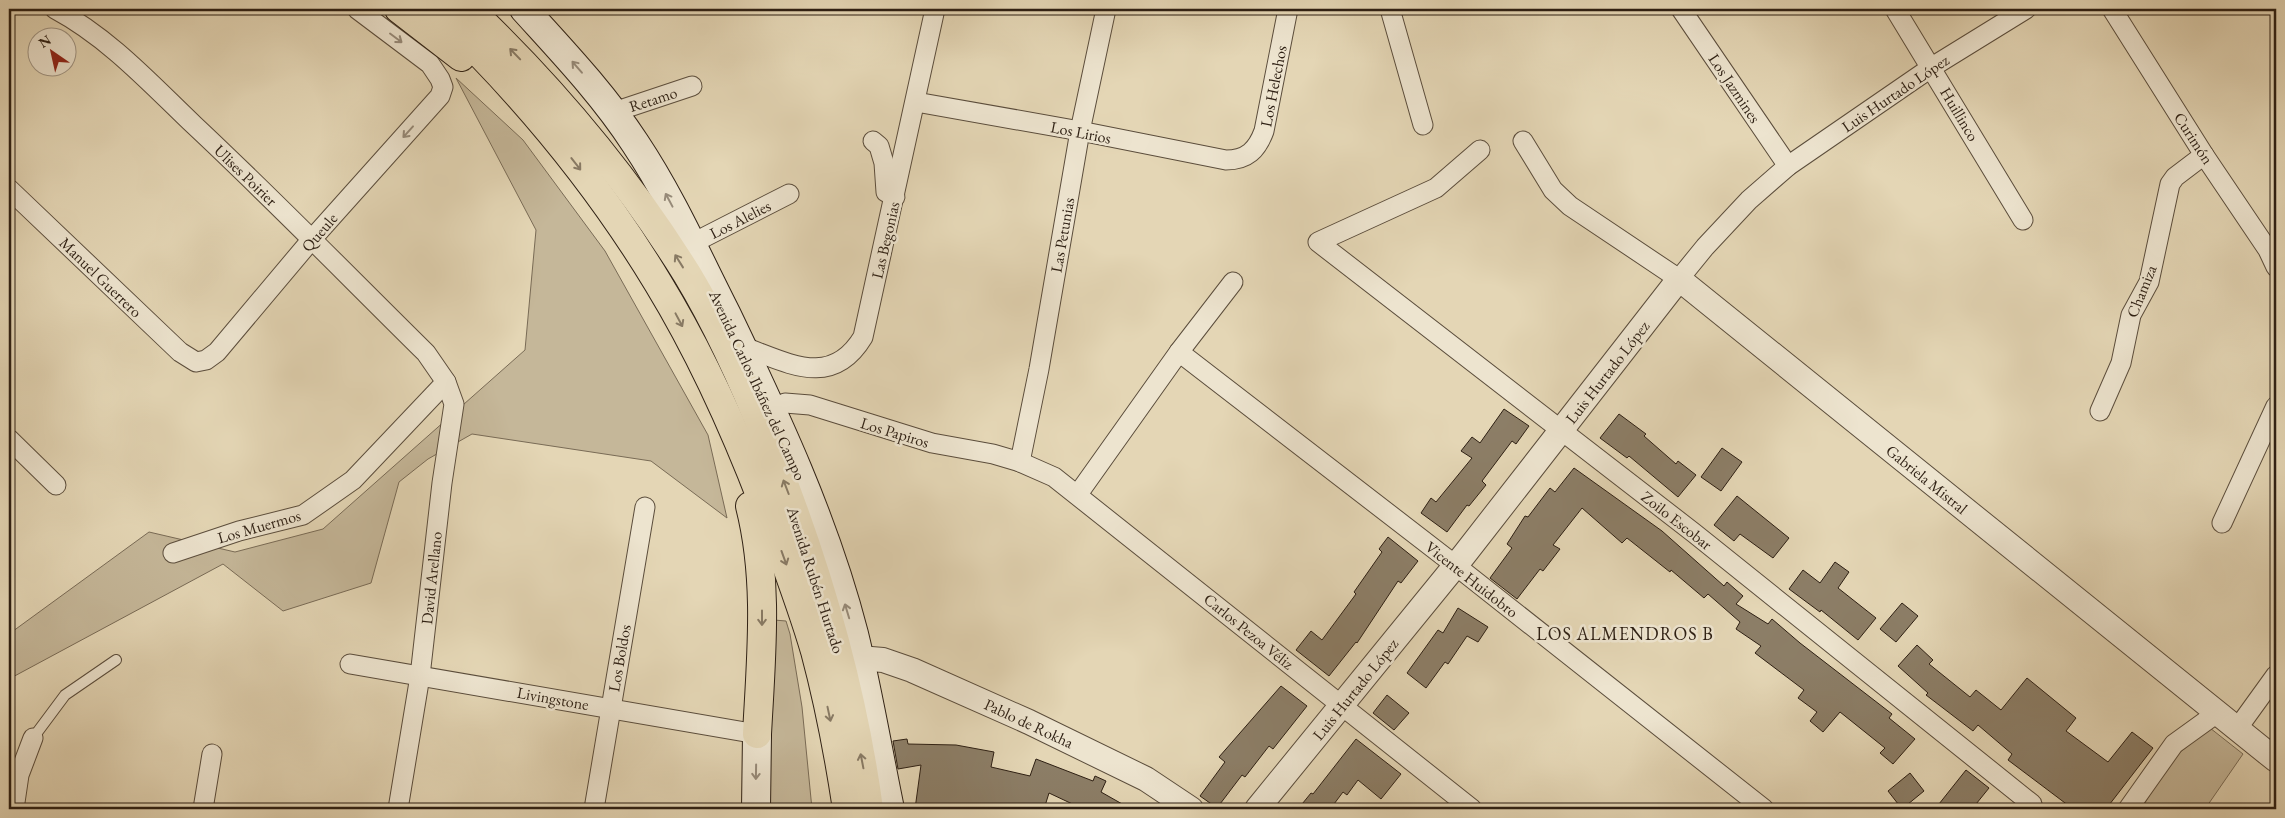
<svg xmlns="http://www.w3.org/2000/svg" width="2285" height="818" font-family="'EB Garamond',serif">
  <rect width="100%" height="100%" fill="#e4d6b5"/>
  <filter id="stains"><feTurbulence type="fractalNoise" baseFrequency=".004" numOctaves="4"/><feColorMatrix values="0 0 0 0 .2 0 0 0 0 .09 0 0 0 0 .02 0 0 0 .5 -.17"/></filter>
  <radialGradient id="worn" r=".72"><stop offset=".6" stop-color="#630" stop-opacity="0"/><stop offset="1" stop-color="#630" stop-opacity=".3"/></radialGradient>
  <g fill="#c5b799" stroke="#796b56">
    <path d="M 456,78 L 523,140 L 605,251 L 708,435 L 727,518 L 651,461 L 472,434 L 428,459 L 399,482 L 371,583 L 283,611 L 223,564 L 9,679 L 9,634 L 149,532 L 235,552 L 323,529 L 525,350 L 536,230 Z"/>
    <path d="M 774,620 L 786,621 L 790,634 L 802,707 L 812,809 L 767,809 Z"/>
    <path d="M 2210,728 L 2243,754 L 2205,809 L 2141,809 L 2173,758 Z"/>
  </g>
  <g fill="#8c7e67" stroke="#2d1f13">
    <path d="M 1504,409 L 1529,426 L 1516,444 L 1512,441 L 1482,481 L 1486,485 L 1469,506 L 1467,505 L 1447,532 L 1421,513 L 1431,498 L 1436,502 L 1472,458 L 1461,451 L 1472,437 L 1480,443 Z"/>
    <path d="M 1619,414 L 1646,434 L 1644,436 L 1676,464 L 1678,461 L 1696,475 L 1678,497 L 1629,456 L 1627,458 L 1600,438 Z"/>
    <path d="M 1722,448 L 1742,462 L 1721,491 L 1701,477 Z"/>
    <path d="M 1574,468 L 1662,531 L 1724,586 L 1727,582 L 1743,596 L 1736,604 L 1768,624 L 1772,619 L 1800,643 L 1892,714 L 1889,718 L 1915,739 L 1893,764 L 1880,753 L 1885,748 L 1840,712 L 1823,732 L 1810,721 L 1817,712 L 1798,698 L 1804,690 L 1755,653 L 1761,646 L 1736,629 L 1740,622 L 1708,594 L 1704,598 L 1671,570 L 1670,572 L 1627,538 L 1622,543 L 1582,508 L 1553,545 L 1560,549 L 1543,571 L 1540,569 L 1517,599 L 1490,578 L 1512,548 L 1507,544 L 1525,516 L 1528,517 L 1550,488 L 1555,492 Z"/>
    <path d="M 1737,496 L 1789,538 L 1773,558 L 1740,534 L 1734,541 L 1714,525 Z"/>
    <path d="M 1388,537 L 1418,561 L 1401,583 L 1398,581 L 1357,643 L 1356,642 L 1329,676 L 1296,650 L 1311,631 L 1322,640 L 1356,594 L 1354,592 L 1382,552 L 1379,549 Z"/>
    <path d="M 1835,562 L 1849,572 L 1838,588 L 1876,618 L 1858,640 L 1821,610 L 1820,612 L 1789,589 L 1803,570 L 1820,583 Z"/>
    <path d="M 1902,603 L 1918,616 L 1896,642 L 1880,629 Z"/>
    <path d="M 1458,608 L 1488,627 L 1478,642 L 1467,636 L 1448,664 L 1445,662 L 1426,688 L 1407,673 L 1438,630 L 1443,633 Z"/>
    <path d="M 1917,645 L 1933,660 L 1929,664 L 1970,697 L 1976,690 L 2001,710 L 2027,678 L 2076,718 L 2066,731 L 2108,762 L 2132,732 L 2153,748 L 2106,809 L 2073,809 L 2008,760 L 2012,754 L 1978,725 L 1973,731 L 1926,695 L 1928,693 L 1898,666 Z"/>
    <path d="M 1281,686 L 1307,706 L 1273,749 L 1269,746 L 1245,777 L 1242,775 L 1217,808 L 1200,796 L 1225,762 L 1219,757 Z"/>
    <path d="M 1387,695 L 1409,713 L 1394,730 L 1373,713 Z"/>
    <path d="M 907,739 L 908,744 L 956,745 L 994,752 L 991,767 L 1030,776 L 1036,759 L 1093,781 L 1095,776 L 1106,781 L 1101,792 L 1131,809 L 1083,809 L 1049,793 L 1044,809 L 1034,809 L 1018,805 L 1017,809 L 962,809 L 946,805 L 946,809 L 915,809 L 921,765 L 898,769 L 893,741 Z"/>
    <path d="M 1356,739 L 1401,774 L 1381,799 L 1358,780 L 1347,795 L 1343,792 L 1331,808 L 1332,809 L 1298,809 L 1311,793 L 1313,794 Z"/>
    <path d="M 1966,770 L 1989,788 L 1972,809 L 1935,809 Z"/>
    <path d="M 1910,773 L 1924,791 L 1902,809 L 1888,791 Z"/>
  </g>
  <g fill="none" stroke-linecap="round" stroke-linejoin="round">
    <g stroke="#5b4d3c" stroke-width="12">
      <path id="service" d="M 33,738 L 65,695 L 116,660"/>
    </g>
    <g stroke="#5b4d3c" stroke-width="21">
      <g id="minor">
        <path d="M 55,9 C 109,38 150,83 194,125 C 273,199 349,277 426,353 L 446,382 L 454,404 L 442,483 L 420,676 L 398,809"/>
        <path d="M 1390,9 L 1423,125"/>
        <path d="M 1681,9 L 1788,166"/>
        <path d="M 1895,9 L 2023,220"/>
        <path d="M 2112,9 L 2204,155 L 2268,250 L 2276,267"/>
        <path d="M 916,102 L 1080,131 L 1226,160 C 1247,160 1257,150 1264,131 L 1288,9"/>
        <path d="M 614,112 L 692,86"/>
        <path d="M 873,141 L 879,146 L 884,163 L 886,192 L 895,197"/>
        <path d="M 1523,141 L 1553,190 L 1570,206 L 1679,279 L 1705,247 L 1749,200 L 1788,166 L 1932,67 L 2026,9"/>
        <path d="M 1480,150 L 1436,188 L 1318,242 L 1694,533 L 2032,804"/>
        <path d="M 9,189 L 180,352 L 196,362 L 206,360 L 217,352 L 312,239 L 440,96 L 443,87 L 440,79 L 430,64 L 357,9"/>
        <path d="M 691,244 L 789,194"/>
        <path d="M 741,346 C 787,362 831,390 863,337 L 935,9"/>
        <path d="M 1179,352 L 1455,565 L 1764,809"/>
        <path d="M 772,408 L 785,403 L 810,405 L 932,443 L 993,454 L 1020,462 L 1054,477 L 1472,809"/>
        <path d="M 2100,411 L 2121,363 L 2131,315 L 2149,282 L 2170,184 L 2175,177 L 2204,155"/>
        <path d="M 9,439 L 56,485"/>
        <path d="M 1020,462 L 1039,369 L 1080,131 L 1106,9"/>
        <path d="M 1078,494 L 1179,352 L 1233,282"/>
        <path d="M 2222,523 L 2276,406"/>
        <path d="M 173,553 L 239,531 L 303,515 L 353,480 L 446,382"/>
        <path d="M 350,664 L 757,734"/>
        <path d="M 2237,729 L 2276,675"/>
        <path d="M 14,809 L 19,775 L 33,738"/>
        <path d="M 203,809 L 212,754"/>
        <path d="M 594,809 L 645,507"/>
        <path d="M 2128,809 L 2174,744 L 2217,713"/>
      </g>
    </g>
    <g stroke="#5b4d3c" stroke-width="26">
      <g id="tertiary">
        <path d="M 859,658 L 883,660 L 912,670 L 1029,722 L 1146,779 L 1191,809"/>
        <path d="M 1257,809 L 1464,555 L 1679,279 L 2276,760"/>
      </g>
    </g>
    <g stroke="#2d1f13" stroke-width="30">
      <g id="secondary">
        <path d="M 524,9 C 563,52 603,94 635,143 C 671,197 697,256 726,313 C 776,417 825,521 854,634 C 868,691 878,751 890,809"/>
        <path d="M 756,809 L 757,734"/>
      </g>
    </g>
    <g stroke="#2d1f13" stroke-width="30">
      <g id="trunk">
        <path d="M 399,9 L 461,57"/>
        <path d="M 435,9 C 520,90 597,182 658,283 C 705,360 742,445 773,529 C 788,570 803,610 815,651 C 829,703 839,756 847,809"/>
        <path d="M 469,9 C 552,88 626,176 687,274 C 719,327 745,385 768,443 C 816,562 852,683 869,809"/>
        <path d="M 750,506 C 769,581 761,658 757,734"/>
      </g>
    </g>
    <use href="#service" stroke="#ede4cf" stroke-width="10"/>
    <use href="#minor" stroke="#ede4cf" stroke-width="19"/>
    <use href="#tertiary" stroke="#ede4cf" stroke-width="24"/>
    <use href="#secondary" stroke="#ede4cf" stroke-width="28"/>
    <use href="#trunk" stroke="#e4d6b5" stroke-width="28"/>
  </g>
  <defs><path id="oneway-shaft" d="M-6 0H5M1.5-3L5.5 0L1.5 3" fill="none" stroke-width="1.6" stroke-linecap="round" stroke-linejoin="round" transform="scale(1.25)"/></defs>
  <g stroke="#978b7a">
    <use href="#oneway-shaft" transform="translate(396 38) rotate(37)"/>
    <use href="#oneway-shaft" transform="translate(577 67) rotate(-131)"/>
    <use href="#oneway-shaft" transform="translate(408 132) rotate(132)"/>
    <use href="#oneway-shaft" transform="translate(669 200) rotate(-118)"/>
    <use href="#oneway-shaft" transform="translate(847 611) rotate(-107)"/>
    <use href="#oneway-shaft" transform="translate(756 772) rotate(91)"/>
  </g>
  <g stroke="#887a64">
    <use href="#oneway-shaft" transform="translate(515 54) rotate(-134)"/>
    <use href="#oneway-shaft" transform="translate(576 164) rotate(52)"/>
    <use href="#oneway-shaft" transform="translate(679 261) rotate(-122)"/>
    <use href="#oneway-shaft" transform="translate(679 320) rotate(62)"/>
    <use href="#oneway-shaft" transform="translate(786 487) rotate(-111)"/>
    <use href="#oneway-shaft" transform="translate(784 558) rotate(70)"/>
    <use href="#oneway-shaft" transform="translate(762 618) rotate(90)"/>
    <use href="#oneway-shaft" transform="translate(829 714) rotate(78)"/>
    <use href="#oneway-shaft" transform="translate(862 761) rotate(-101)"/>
  </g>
  <g text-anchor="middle" stroke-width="5" stroke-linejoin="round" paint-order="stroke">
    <g font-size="16" fill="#2d1f13" stroke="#ede4cf">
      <text transform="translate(1273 86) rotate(-79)" y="6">Los Helechos</text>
      <text transform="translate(1735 88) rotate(56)" y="6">Los Jazmines</text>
      <text transform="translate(1895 93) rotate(-34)" y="6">Luis Hurtado López</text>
      <text transform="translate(653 99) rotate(-18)" y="6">Retamo</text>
      <text transform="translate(1960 114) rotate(59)" y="6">Huillinco</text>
      <text transform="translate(1081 132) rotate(11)" y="6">Los Lirios</text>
      <text transform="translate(2194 138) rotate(57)" y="6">Curimón</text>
      <text transform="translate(246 175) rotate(44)" y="6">Ulises Poirier</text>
      <text transform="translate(740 219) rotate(-27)" y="6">Los Alelies</text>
      <text transform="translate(319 232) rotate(-49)" y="6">Queule</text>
      <text transform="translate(1062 235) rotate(-80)" y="6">Las Petunias</text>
      <text transform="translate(885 240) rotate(-77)" y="6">Las Begonias</text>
      <text transform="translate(101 277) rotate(44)" y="6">Manuel Guerrero</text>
      <text transform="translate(2141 291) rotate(-68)" y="6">Chamiza</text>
      <text transform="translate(1607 372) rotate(-52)" y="6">Luis Hurtado López</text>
      <text transform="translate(758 385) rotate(65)" y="6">Avenida Carlos Ibáñez del Campo</text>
      <text transform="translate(895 432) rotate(17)" y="6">Los Papiros</text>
      <text transform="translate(1927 479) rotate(39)" y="6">Gabriela Mistral</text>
      <text transform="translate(1677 520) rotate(38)" y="6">Zoilo Escobar</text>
      <text transform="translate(259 526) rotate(-16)" y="6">Los Muermos</text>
      <text transform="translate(431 578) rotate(-84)" y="6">David Arellano</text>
      <text transform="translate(1472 579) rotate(38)" y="6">Vicente Huidobro</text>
      <text transform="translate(816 580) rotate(72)" y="6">Avenida Rubén Hurtado</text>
      <text transform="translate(1249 631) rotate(39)" y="6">Carlos Pezoa Véliz</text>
      <text transform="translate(619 658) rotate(-80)" y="6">Los Boldos</text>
      <text transform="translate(1355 689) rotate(-51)" y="6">Luis Hurtado López</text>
      <text transform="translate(553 698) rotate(10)" y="6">Livingstone</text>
      <text transform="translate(1029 723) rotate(25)" y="6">Pablo de Rokha</text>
    </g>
    <g font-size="18" letter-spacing="1" fill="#2d1f13" stroke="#ede4cf">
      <text x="1625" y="640">LOS ALMENDROS B</text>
    </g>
  </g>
  <rect width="2285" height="818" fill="none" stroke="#e4d6b5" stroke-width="30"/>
  <rect x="10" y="10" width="2265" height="798" fill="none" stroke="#2d1f13" stroke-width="2.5"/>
  <rect x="15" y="15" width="2255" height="788" fill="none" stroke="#2d1f13"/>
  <g transform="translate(52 52) rotate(326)"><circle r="24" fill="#ede4cf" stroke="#a09584"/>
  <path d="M0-4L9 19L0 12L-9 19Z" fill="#8f2418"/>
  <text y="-8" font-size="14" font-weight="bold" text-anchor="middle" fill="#2d1f13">N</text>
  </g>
  <rect width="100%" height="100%" filter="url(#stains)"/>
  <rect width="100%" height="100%" fill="url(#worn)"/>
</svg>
